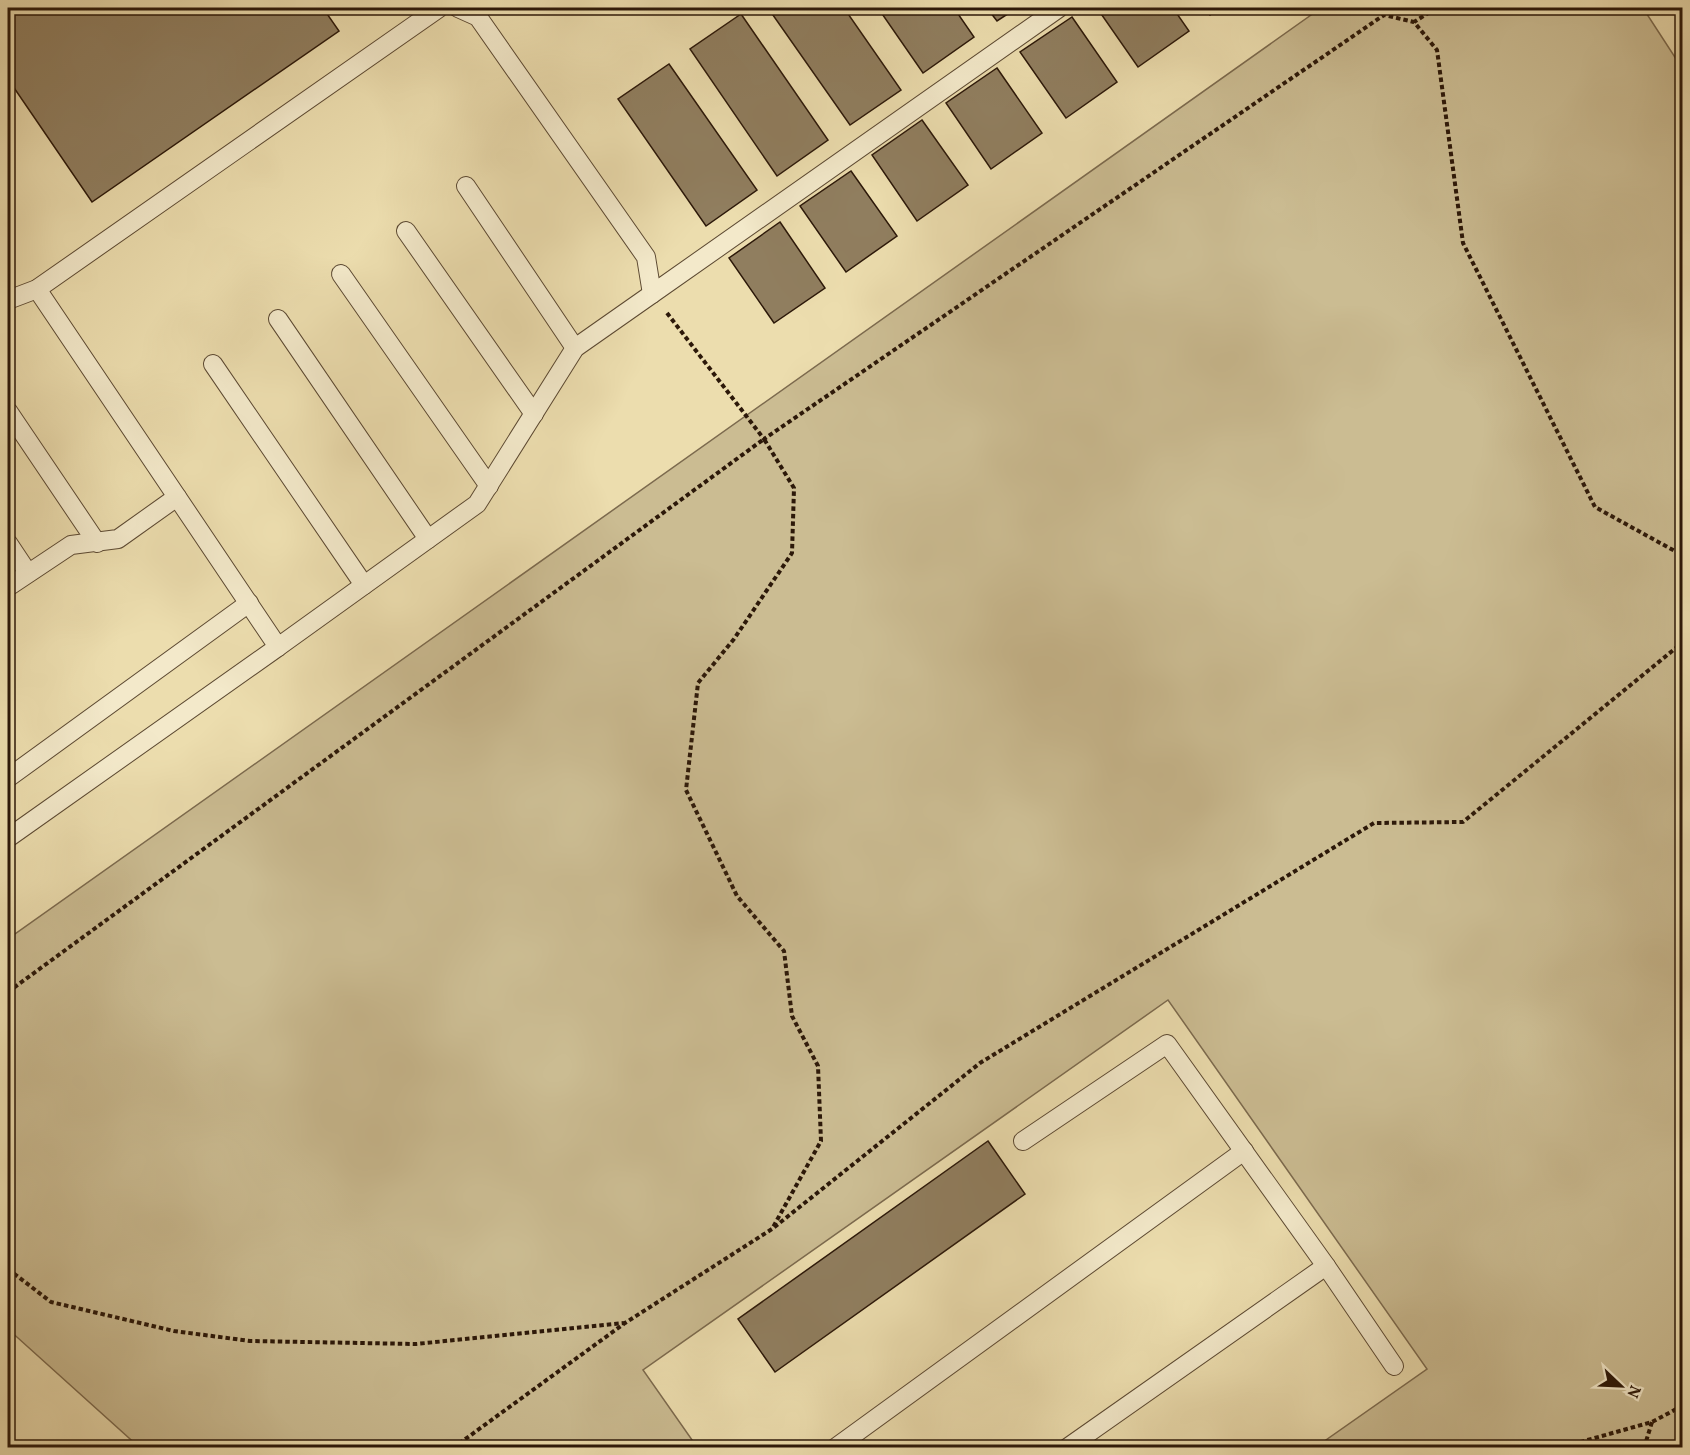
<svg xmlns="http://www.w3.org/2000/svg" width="1690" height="1455" font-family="Vollkorn,serif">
  <rect width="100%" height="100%" fill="#ecddae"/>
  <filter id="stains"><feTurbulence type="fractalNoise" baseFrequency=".00333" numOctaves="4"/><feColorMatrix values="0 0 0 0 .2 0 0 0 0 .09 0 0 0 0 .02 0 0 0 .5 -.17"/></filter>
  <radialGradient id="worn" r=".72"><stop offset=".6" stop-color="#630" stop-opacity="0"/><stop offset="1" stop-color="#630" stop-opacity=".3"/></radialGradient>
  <path fill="#cbbc92" stroke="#7c6a4e" stroke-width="1.5" d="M 1321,8 L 1643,8 L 1682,68 L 1682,1447 L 1316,1447 L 1427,1369 L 1168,1000 L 643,1370 L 697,1447 L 139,1447 L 8,1329 L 8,939 Z"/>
  <g fill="#907e5f" stroke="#2c1809" stroke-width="1.5">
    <path d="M 8,8 L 323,8 L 339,31 L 92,202 L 8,79 Z"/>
    <path d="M 768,8 L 844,8 L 901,90 L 850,125 Z"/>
    <path d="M 878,8 L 954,8 L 974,37 L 923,73 Z"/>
    <path d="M 987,8 L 1017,8 L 997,21 Z"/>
    <path d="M 1097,8 L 1173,8 L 1189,31 L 1138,67 Z"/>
    <path d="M 1205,8 L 1222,8 L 1210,15 Z"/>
    <path d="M 741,14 L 828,140 L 777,176 L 690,49 Z"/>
    <path d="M 1072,17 L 1117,82 L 1066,118 L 1020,52 Z"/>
    <path d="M 669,64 L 757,190 L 706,226 L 618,99 Z"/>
    <path d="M 997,68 L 1042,133 L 991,169 L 946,103 Z"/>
    <path d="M 922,120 L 968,185 L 917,221 L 872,155 Z"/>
    <path d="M 851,171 L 897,236 L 846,272 L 800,206 Z"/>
    <path d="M 780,222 L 825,288 L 774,323 L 729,258 Z"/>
    <path d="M 988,1141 L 1025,1194 L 775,1372 L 738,1319 Z"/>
  </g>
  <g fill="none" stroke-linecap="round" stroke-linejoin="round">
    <g stroke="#5c4932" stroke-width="20">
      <g id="lane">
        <path d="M 458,8 L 478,17 L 646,257 L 652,294 L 1059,8"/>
        <path d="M 466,186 L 575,348"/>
        <path d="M 406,231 L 534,414"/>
        <path d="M 341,274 L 489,486"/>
        <path d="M 37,289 L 278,647 L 477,504 L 575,348 L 652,294"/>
        <path d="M 8,300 L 37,289 L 439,8"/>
        <path d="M 278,319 L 428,539"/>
        <path d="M 213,364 L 364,585"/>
        <path d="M 8,411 L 97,543"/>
        <path d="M 8,543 L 28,573"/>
        <path d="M 8,587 L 71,545 L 118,539 L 177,497"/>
        <path d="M 8,778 L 249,603"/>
        <path d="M 8,838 L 278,647"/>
        <path d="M 1023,1141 L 1167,1044 L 1326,1266 L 1394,1366"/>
        <path d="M 835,1448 L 1244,1151"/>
        <path d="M 1067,1448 L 1326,1266"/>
      </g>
    </g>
    <g stroke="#2c1809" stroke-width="4" stroke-dasharray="4.5 3" stroke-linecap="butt">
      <path d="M 1436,8 L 1414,22 L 1437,50 L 1463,243 L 1595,507 L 1682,555"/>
      <path d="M 667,313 L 764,439 L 1384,15 L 1414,22"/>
      <path d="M 8,992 L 764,439 L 794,488 L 792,553 L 734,639 L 698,683 L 686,790 L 737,896 L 784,951 L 792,1016 L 818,1066 L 821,1141 L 772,1229"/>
      <path d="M 8,1269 L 51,1302 L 174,1331 L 250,1341 L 416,1344 L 624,1323"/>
      <path d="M 453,1448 L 625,1323 L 772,1229 L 980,1063 L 1374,823 L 1463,822 L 1682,643"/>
      <path d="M 1499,1448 L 1504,1445 L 1566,1446 L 1652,1422 L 1682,1406"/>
      <path d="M 1644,1448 L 1652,1422"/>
    </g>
    <use href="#lane" stroke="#f3e9ca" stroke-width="18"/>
  </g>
  <rect width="1690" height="1455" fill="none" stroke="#ecddae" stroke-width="30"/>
  <rect x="9" y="9" width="1672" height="1437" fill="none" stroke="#2c1809" stroke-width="3"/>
  <rect x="15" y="15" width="1660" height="1425" fill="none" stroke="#2c1809" stroke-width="1.5"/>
  <g transform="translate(1621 1386) rotate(113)" stroke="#f3e9ca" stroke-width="4.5" paint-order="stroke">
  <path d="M0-4.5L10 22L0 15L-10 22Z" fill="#2c1809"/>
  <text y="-9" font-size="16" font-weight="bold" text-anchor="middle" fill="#2c1809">N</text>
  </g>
  <rect width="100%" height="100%" filter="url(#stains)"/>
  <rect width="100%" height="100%" fill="url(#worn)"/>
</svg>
